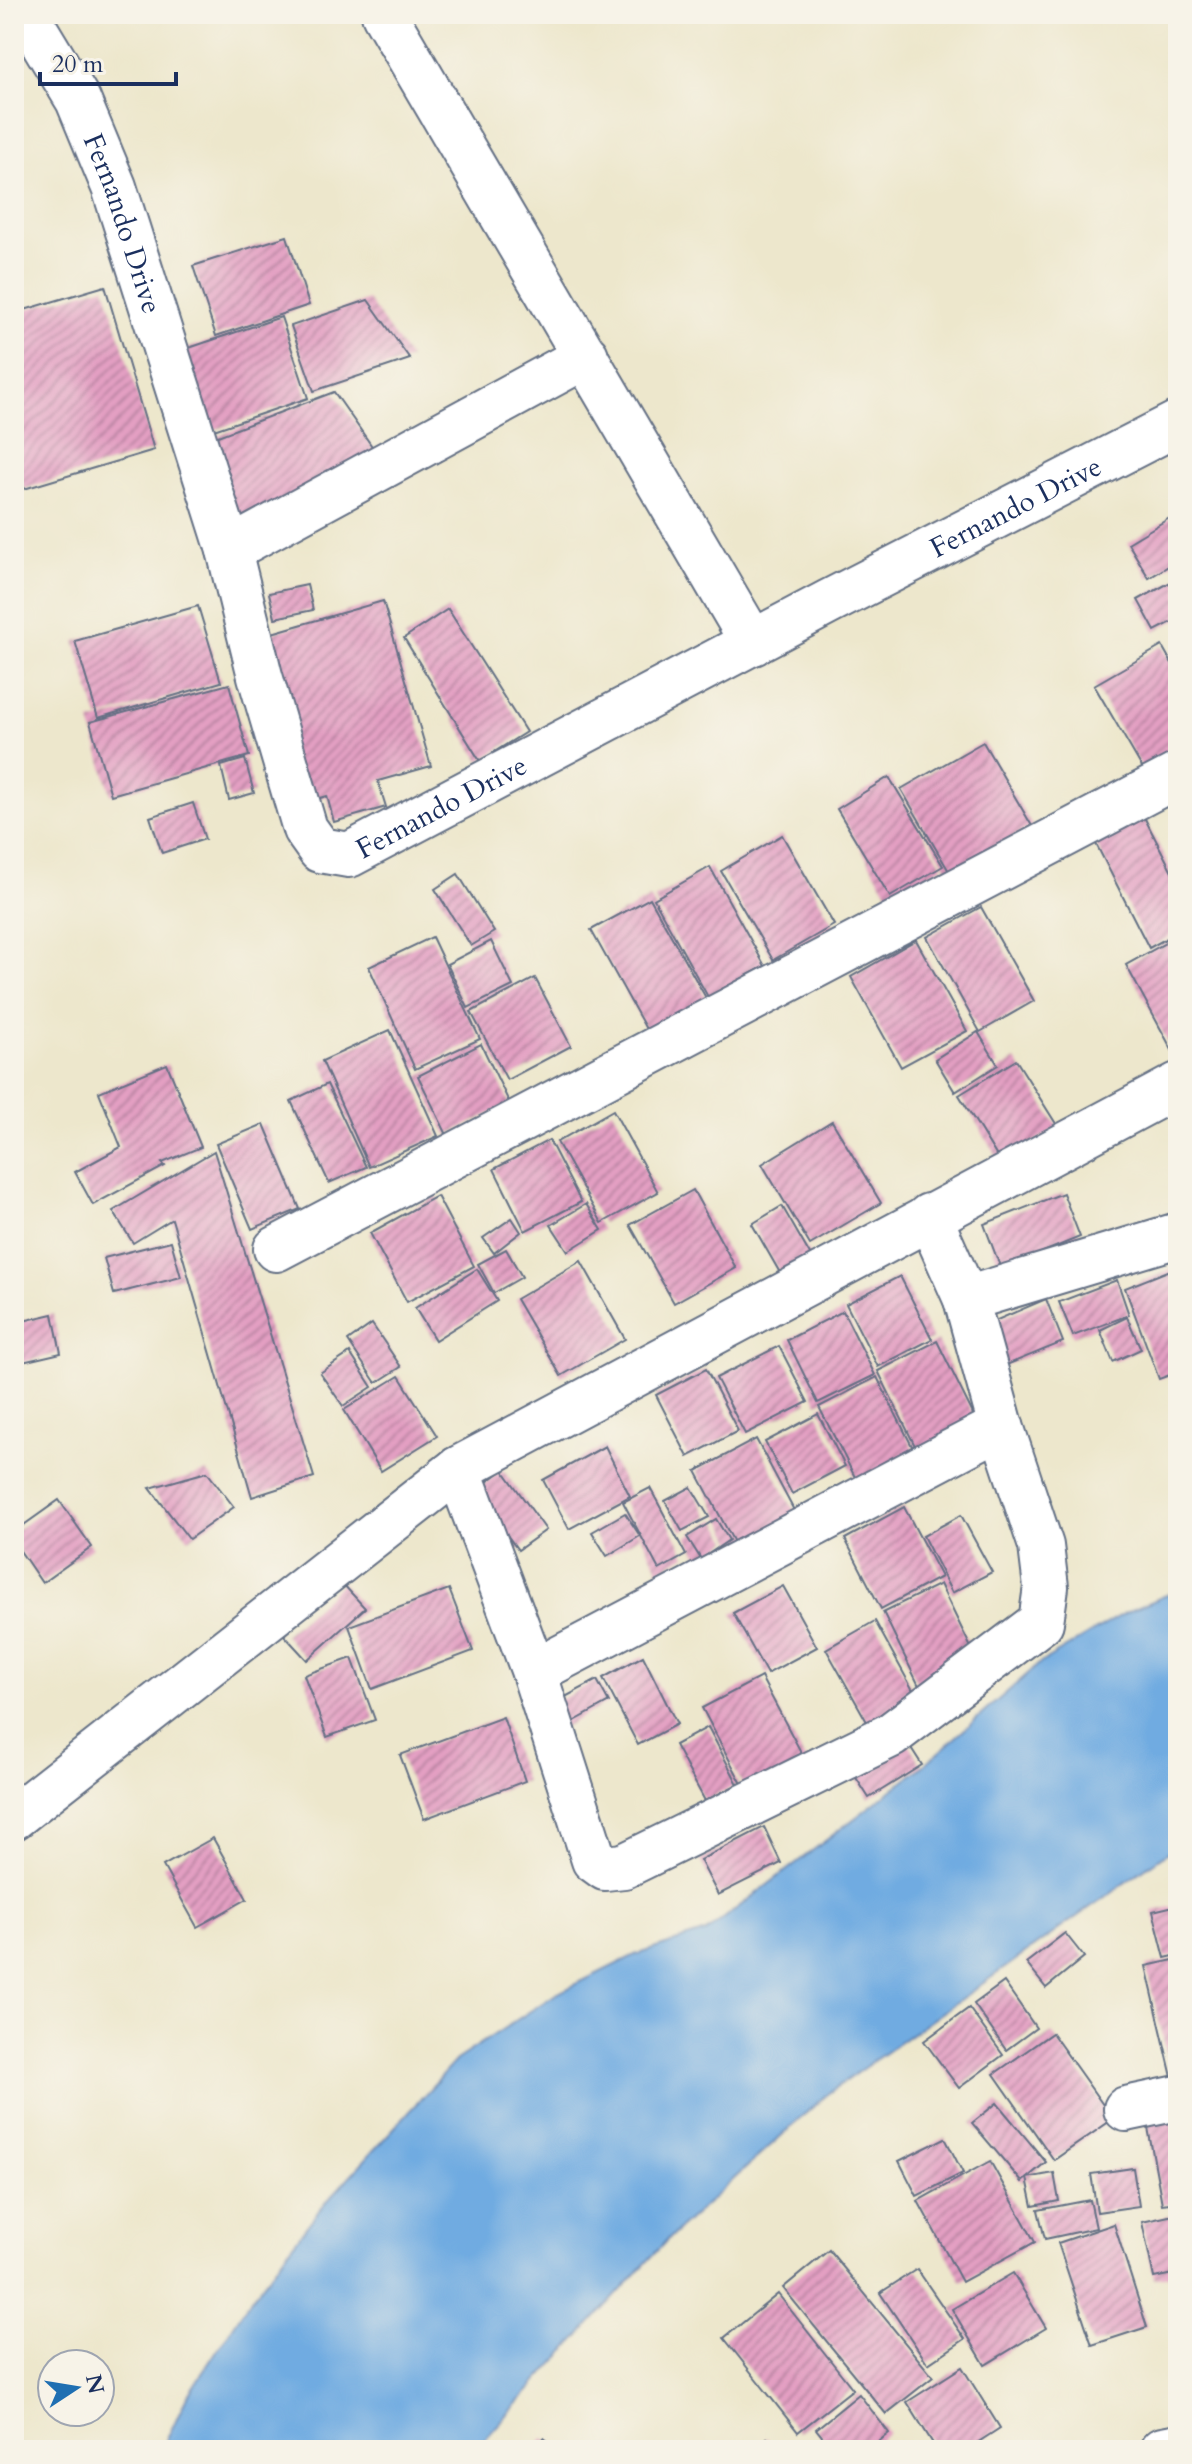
<svg xmlns="http://www.w3.org/2000/svg" width="1192" height="2464" font-family="Cardo,serif">
  <defs>
    <pattern id="building-hatch" width="6" height="6" patternUnits="userSpaceOnUse" patternTransform="scale(2)"><rect width="6" height="6" fill="#e39fc2"/><path d="M-1 1l2-2M0 6l6-6M5 7l2-2" fill="none" stroke="#b782a1"/></pattern>
  </defs>
  <rect width="100%" height="100%" fill="#f7f3e8"/>
  <filter id="ink" filterUnits="userSpaceOnUse"><feTurbulence type="fractalNoise" baseFrequency=".0125" numOctaves="2"/><feDisplacementMap in="SourceGraphic" scale="16" xChannelSelector="R" yChannelSelector="G"/><feConvolveMatrix kernelMatrix="1 2 1 2 8 2 1 2 1" color-interpolation-filters="sRGB"/></filter>
  <filter id="wash" filterUnits="userSpaceOnUse"><feTurbulence type="fractalNoise" baseFrequency=".006" numOctaves="4" result="noise"/><feDisplacementMap in="SourceGraphic" scale="32" xChannelSelector="R" yChannelSelector="G"/><feGaussianBlur stdDeviation="1.8" result="paint"/><feColorMatrix in="noise" values="0 0 0 0 0 0 0 0 0 0 0 0 0 0 0 0 0 1.4 0 .05"/><feComposite in="paint" operator="in"/></filter>
  <g filter="url(#wash)">
    <rect width="100%" height="100%" fill="#ede7cc"/>
    <path fill="#70abe1" stroke="#466da0" stroke-width="2" d="M 1178,1590 L 1178,1845 L 827,2094 L 666,2241 L 475,2450 L 162,2450 L 186,2398 L 248,2303 L 320,2209 L 456,2060 L 556,1994 L 635,1955 L 706,1932 L 923,1766 L 1039,1664 L 1125,1613 Z"/>
    <g id="blocks">
      <g fill="url(#building-hatch)">
        <path d="M 287,236 L 309,305 L 216,336 L 193,266 Z"/>
        <path d="M 105,286 L 154,450 L 24,489 L 14,456 L 14,313 Z"/>
        <path d="M 368,300 L 410,359 L 314,391 L 291,326 Z"/>
        <path d="M 281,317 L 308,398 L 202,434 L 174,353 Z"/>
        <path d="M 334,392 L 378,455 L 237,531 L 207,440 Z"/>
        <path d="M 1178,513 L 1178,560 L 1149,578 L 1128,543 Z"/>
        <path d="M 1178,578 L 1178,619 L 1155,631 L 1138,600 Z"/>
        <path d="M 307,585 L 313,610 L 275,618 L 269,593 Z"/>
        <path d="M 383,601 L 431,766 L 378,781 L 386,807 L 334,822 L 327,796 L 307,802 L 258,637 Z"/>
        <path d="M 198,606 L 221,682 L 98,718 L 75,641 Z"/>
        <path d="M 448,609 L 526,732 L 480,761 L 404,638 Z"/>
        <path d="M 1162,646 L 1178,674 L 1178,752 L 1144,771 L 1094,685 Z"/>
        <path d="M 229,684 L 249,756 L 111,795 L 90,722 Z"/>
        <path d="M 983,742 L 1032,826 L 950,873 L 901,789 Z"/>
        <path d="M 245,759 L 254,793 L 229,800 L 221,766 Z"/>
        <path d="M 889,777 L 943,866 L 890,897 L 837,809 Z"/>
        <path d="M 193,803 L 205,839 L 162,853 L 150,817 Z"/>
        <path d="M 1142,813 L 1178,883 L 1178,932 L 1149,948 L 1093,838 Z"/>
        <path d="M 782,835 L 834,925 L 773,960 L 721,871 Z"/>
        <path d="M 710,867 L 765,966 L 708,997 L 654,899 Z"/>
        <path d="M 458,874 L 494,932 L 471,946 L 435,889 Z"/>
        <path d="M 650,898 L 706,998 L 647,1031 L 591,930 Z"/>
        <path d="M 981,907 L 1034,1001 L 980,1032 L 927,937 Z"/>
        <path d="M 1178,936 L 1178,1061 L 1126,965 Z"/>
        <path d="M 432,937 L 480,1039 L 415,1069 L 369,967 Z"/>
        <path d="M 916,940 L 967,1031 L 901,1067 L 851,977 Z"/>
        <path d="M 491,941 L 513,986 L 468,1008 L 447,964 Z"/>
        <path d="M 535,978 L 571,1046 L 507,1080 L 471,1012 Z"/>
        <path d="M 390,1030 L 438,1136 L 369,1167 L 322,1061 Z"/>
        <path d="M 978,1032 L 998,1065 L 955,1092 L 935,1059 Z"/>
        <path d="M 481,1044 L 510,1104 L 447,1135 L 418,1076 Z"/>
        <path d="M 1016,1060 L 1058,1127 L 1001,1163 L 959,1095 Z"/>
        <path d="M 167,1064 L 201,1147 L 162,1163 L 165,1166 L 93,1205 L 75,1172 L 121,1147 L 99,1092 Z"/>
        <path d="M 327,1084 L 366,1167 L 329,1183 L 291,1101 Z"/>
        <path d="M 613,1110 L 658,1192 L 602,1223 L 557,1142 Z"/>
        <path d="M 832,1121 L 881,1203 L 810,1245 L 762,1164 Z"/>
        <path d="M 264,1124 L 300,1209 L 252,1229 L 216,1144 Z"/>
        <path d="M 549,1140 L 581,1202 L 525,1231 L 494,1169 Z"/>
        <path d="M 214,1151 L 314,1477 L 252,1497 L 172,1219 L 133,1243 L 113,1211 Z"/>
        <path d="M 693,1190 L 736,1268 L 674,1303 L 630,1225 Z"/>
        <path d="M 1063,1193 L 1080,1237 L 1001,1269 L 984,1224 Z"/>
        <path d="M 437,1196 L 474,1266 L 407,1302 L 370,1233 Z"/>
        <path d="M 586,1204 L 602,1230 L 568,1251 L 551,1225 Z"/>
        <path d="M 782,1206 L 813,1260 L 783,1278 L 752,1224 Z"/>
        <path d="M 512,1218 L 521,1232 L 494,1253 L 483,1238 Z"/>
        <path d="M 171,1241 L 181,1277 L 114,1294 L 104,1258 Z"/>
        <path d="M 506,1249 L 522,1277 L 494,1293 L 478,1264 Z"/>
        <path d="M 581,1261 L 625,1339 L 561,1376 L 516,1299 Z"/>
        <path d="M 1178,1267 L 1178,1372 L 1159,1379 L 1125,1288 Z"/>
        <path d="M 477,1269 L 497,1301 L 435,1340 L 415,1308 Z"/>
        <path d="M 900,1276 L 932,1339 L 878,1367 L 846,1304 Z"/>
        <path d="M 1117,1280 L 1129,1315 L 1073,1336 L 1059,1302 Z"/>
        <path d="M 1046,1299 L 1063,1342 L 994,1370 L 976,1329 Z"/>
        <path d="M 843,1311 L 875,1375 L 818,1403 L 787,1340 Z"/>
        <path d="M 53,1314 L 61,1353 L 14,1364 L 14,1323 Z"/>
        <path d="M 1127,1317 L 1141,1349 L 1113,1362 L 1100,1330 Z"/>
        <path d="M 372,1324 L 401,1367 L 376,1383 L 348,1341 Z"/>
        <path d="M 937,1341 L 978,1424 L 919,1454 L 878,1371 Z"/>
        <path d="M 779,1346 L 808,1402 L 745,1434 L 716,1378 Z"/>
        <path d="M 350,1353 L 372,1387 L 343,1406 L 320,1373 Z"/>
        <path d="M 706,1369 L 738,1431 L 688,1457 L 656,1395 Z"/>
        <path d="M 399,1376 L 437,1436 L 381,1471 L 344,1410 Z"/>
        <path d="M 877,1377 L 917,1456 L 859,1485 L 819,1407 Z"/>
        <path d="M 818,1414 L 845,1466 L 792,1494 L 765,1442 Z"/>
        <path d="M 756,1439 L 797,1516 L 737,1548 L 696,1471 Z"/>
        <path d="M 605,1446 L 630,1496 L 569,1529 L 543,1480 Z"/>
        <path d="M 503,1470 L 546,1530 L 518,1550 L 475,1491 Z"/>
        <path d="M 207,1472 L 234,1507 L 189,1539 L 150,1488 Z"/>
        <path d="M 691,1487 L 709,1517 L 682,1531 L 665,1501 Z"/>
        <path d="M 650,1488 L 686,1555 L 659,1570 L 623,1502 Z"/>
        <path d="M 59,1500 L 92,1547 L 42,1583 L 14,1542 L 14,1532 Z"/>
        <path d="M 904,1507 L 941,1577 L 881,1609 L 845,1539 Z"/>
        <path d="M 625,1513 L 640,1536 L 607,1556 L 592,1532 Z"/>
        <path d="M 961,1515 L 992,1572 L 952,1593 L 923,1536 Z"/>
        <path d="M 716,1519 L 729,1540 L 701,1559 L 687,1537 Z"/>
        <path d="M 342,1583 L 365,1608 L 307,1660 L 284,1635 Z"/>
        <path d="M 940,1584 L 977,1660 L 920,1688 L 883,1612 Z"/>
        <path d="M 783,1586 L 817,1647 L 767,1674 L 733,1613 Z"/>
        <path d="M 449,1589 L 473,1651 L 372,1689 L 349,1626 Z"/>
        <path d="M 875,1621 L 920,1703 L 871,1729 L 826,1649 Z"/>
        <path d="M 643,1656 L 677,1724 L 638,1745 L 603,1678 Z"/>
        <path d="M 352,1658 L 375,1720 L 327,1737 L 304,1675 Z"/>
        <path d="M 761,1677 L 810,1769 L 751,1801 L 702,1708 Z"/>
        <path d="M 597,1680 L 609,1702 L 564,1727 L 552,1704 Z"/>
        <path d="M 503,1717 L 525,1781 L 424,1819 L 400,1755 Z"/>
        <path d="M 708,1727 L 738,1784 L 705,1801 L 675,1745 Z"/>
        <path d="M 908,1743 L 922,1765 L 869,1798 L 855,1776 Z"/>
        <path d="M 764,1827 L 781,1863 L 718,1895 L 700,1860 Z"/>
        <path d="M 213,1838 L 247,1899 L 197,1927 L 163,1866 Z"/>
        <path d="M 1178,1905 L 1178,1955 L 1165,1958 L 1153,1911 Z"/>
        <path d="M 1065,1933 L 1084,1957 L 1046,1988 L 1026,1963 Z"/>
        <path d="M 1178,1959 L 1178,2089 L 1175,2090 L 1146,1966 Z"/>
        <path d="M 1004,1982 L 1036,2028 L 1006,2050 L 974,2004 Z"/>
        <path d="M 969,2008 L 1003,2055 L 959,2088 L 924,2041 Z"/>
        <path d="M 1052,2033 L 1113,2119 L 1054,2160 L 994,2074 Z"/>
        <path d="M 997,2103 L 1046,2162 L 1022,2182 L 972,2123 Z"/>
        <path d="M 1178,2117 L 1178,2202 L 1162,2204 L 1147,2122 Z"/>
        <path d="M 945,2138 L 963,2173 L 917,2196 L 899,2161 Z"/>
        <path d="M 990,2161 L 1035,2242 L 962,2282 L 918,2201 Z"/>
        <path d="M 1133,2168 L 1139,2206 L 1097,2212 L 1091,2174 Z"/>
        <path d="M 1054,2173 L 1059,2201 L 1033,2206 L 1027,2178 Z"/>
        <path d="M 1090,2200 L 1096,2228 L 1045,2239 L 1038,2210 Z"/>
        <path d="M 1178,2214 L 1178,2273 L 1154,2278 L 1142,2222 Z"/>
        <path d="M 1114,2224 L 1147,2327 L 1092,2345 L 1058,2243 Z"/>
        <path d="M 829,2250 L 933,2377 L 886,2414 L 783,2288 Z"/>
        <path d="M 917,2269 L 965,2339 L 928,2364 L 880,2293 Z"/>
        <path d="M 1013,2273 L 1046,2328 L 985,2365 L 952,2309 Z"/>
        <path d="M 778,2294 L 853,2389 L 798,2432 L 724,2338 Z"/>
        <path d="M 962,2367 L 1000,2428 L 966,2450 L 937,2450 L 907,2402 Z"/>
        <path d="M 859,2394 L 889,2433 L 868,2450 L 833,2450 L 816,2429 Z"/>
        <path d="M 544,2438 L 559,2450 L 534,2450 Z"/>
        <path d="M 767,2438 L 777,2450 L 754,2450 Z"/>
      </g>
    </g>
  </g>
  <g filter="url(#ink)">
    <use href="#blocks" fill-opacity="0" stroke="#646f84" stroke-width="2"/>
    <g fill="none" stroke-linecap="round" stroke-linejoin="round">
      <g stroke="#646f84" stroke-width="48">
        <g id="minor">
          <path id="s1" d="M 26,14 L 78,100 L 114,187 L 229,550 L 260,676 L 305,829 L 320,850 L 349,855 L 829,602 L 1178,423"/>
          <path d="M 384,14 L 753,643"/>
          <path d="M 229,550 L 586,356"/>
          <path d="M 929,1216 L 966,1299"/>
          <path d="M 276,1249 L 1178,775"/>
          <path d="M 458,1469 L 534,1672 L 594,1860 L 605,1868 L 624,1866 L 891,1735 L 1041,1622 L 1046,1587 L 1041,1546 L 1001,1426 L 966,1299 L 1178,1235"/>
          <path d="M 534,1672 L 1001,1426"/>
          <path d="M 14,1817 L 458,1469 L 1178,1085"/>
          <path d="M 1126,2109 L 1178,2098"/>
          <path d="M 1162,2450 L 1178,2447"/>
        </g>
      </g>
      <use href="#minor" stroke="#fff" stroke-width="44"/>
    </g>
  </g>
  <g text-anchor="middle" stroke-width="7" stroke-linejoin="round" paint-order="stroke">
    <g font-size="28" fill="#1b2f5e" stroke="#f7f3e8">
      <text dy="10" stroke="none"><textPath href="#s1" startOffset="232">Fernando Drive</textPath></text>
      <text dy="10" stroke="none"><textPath href="#s1" startOffset="1672">Fernando Drive</textPath></text>
      <text dy="10" stroke="none"><textPath href="#s1" startOffset="1024">Fernando Drive</textPath></text>
    </g>
  </g>
  <rect width="1192" height="2464" fill="none" stroke="#f7f3e8" stroke-width="48"/>
  <g transform="translate(76 2388) rotate(78)"><circle r="38" fill="#f7f3e8" stroke="#9fa5b1" stroke-width="2"/>
  <path d="M0-6L14 30L0 20L-14 30Z" fill="#1f6fb2"/>
  <text y="-12" font-size="22" font-weight="bold" text-anchor="middle" fill="#1b2f5e">N</text>
  </g>
  <path d="M40 72v12h136v-12" fill="none" stroke="#1b2f5e" stroke-width="4"/>
  <text x="52" y="72" font-size="24" fill="#1b2f5e" stroke="#f7f3e8" stroke-width="6" paint-order="stroke">20 m</text>
</svg>
